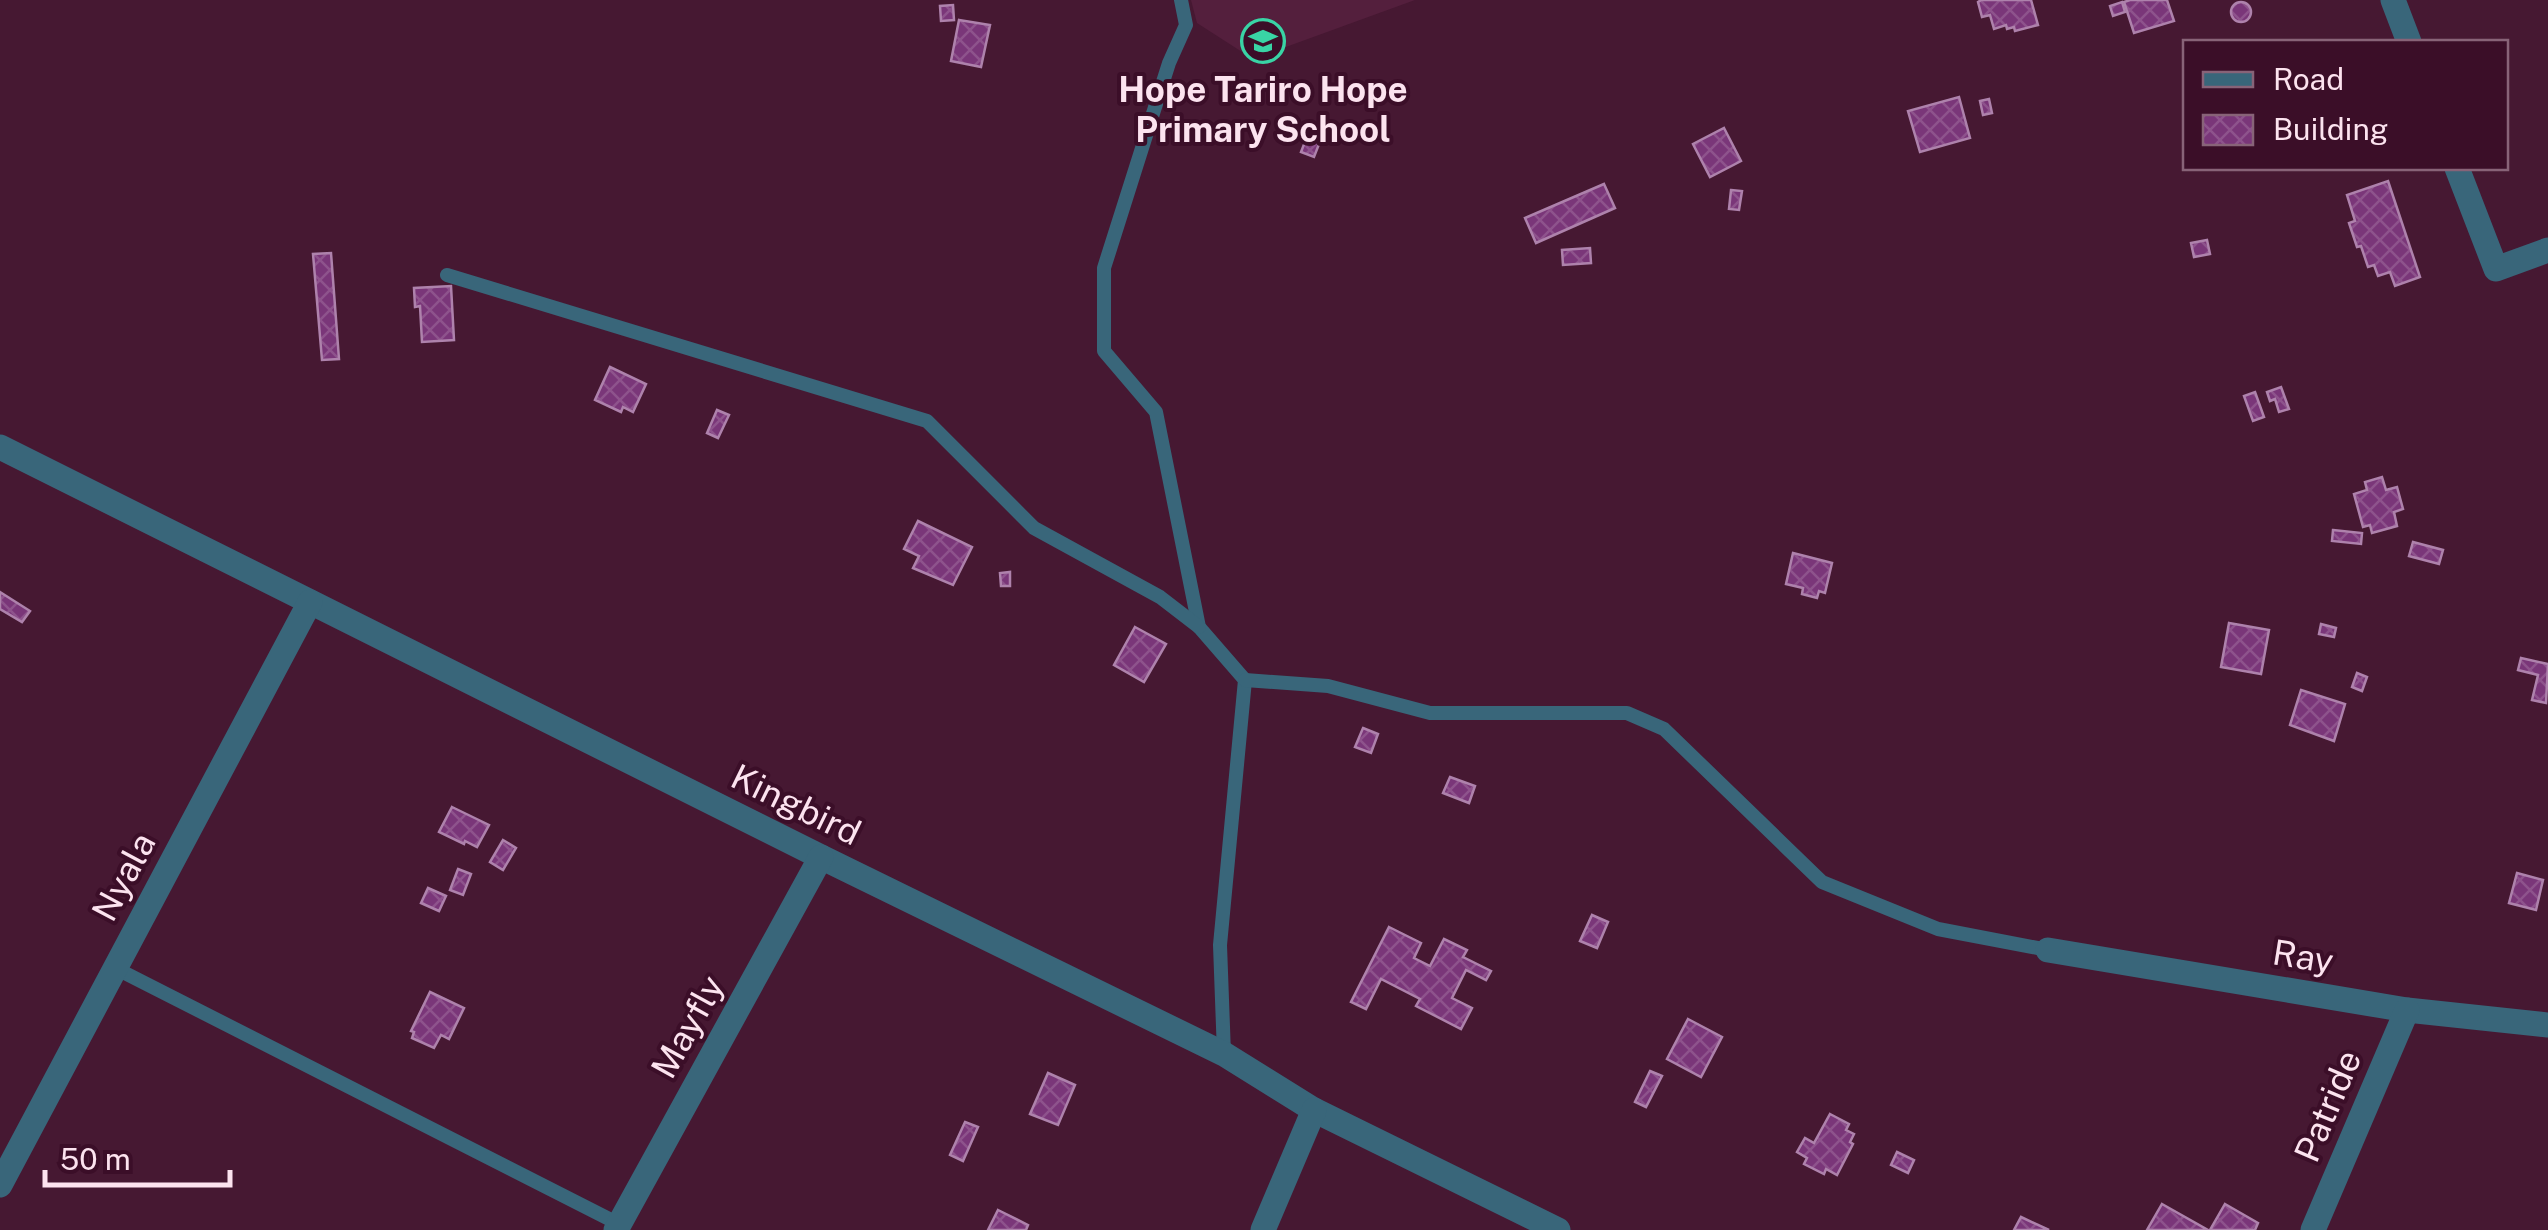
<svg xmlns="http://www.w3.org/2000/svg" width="2548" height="1230" font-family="'Public Sans',sans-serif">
  <defs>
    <pattern id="building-cross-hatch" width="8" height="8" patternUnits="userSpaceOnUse" patternTransform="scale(2.5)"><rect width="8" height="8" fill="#7a3679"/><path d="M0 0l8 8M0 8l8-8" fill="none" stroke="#8e538c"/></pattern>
  </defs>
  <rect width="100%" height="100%" fill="#461832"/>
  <path fill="#541f3d" d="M 1191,0 L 1415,0 L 1253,59 L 1197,23 Z"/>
  <g fill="url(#building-cross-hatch)" stroke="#ae82ac" stroke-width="2.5">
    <path d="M 1981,0 L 2031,0 L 2038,25 L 2015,31 L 2014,27 L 2007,29 L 2006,25 L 1994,29 L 1990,15 L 1982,17 L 1978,2 Z"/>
    <path d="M 2130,0 L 2167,0 L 2174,21 L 2134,33 L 2124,2 Z"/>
    <circle cx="2241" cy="12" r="10"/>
    <path d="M 2122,2 L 2125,12 L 2113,16 L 2110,6 Z"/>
    <path d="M 953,5 L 954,20 L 941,21 L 940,6 Z"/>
    <path d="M 959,20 L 990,25 L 981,67 L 951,61 Z"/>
    <path d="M 1959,97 L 1970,138 L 1920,152 L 1908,111 Z"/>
    <path d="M 1989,99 L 1992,113 L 1983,115 L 1980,101 Z"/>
    <path d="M 1724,128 L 1741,161 L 1710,177 L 1693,144 Z"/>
    <path d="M 1308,134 L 1321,139 L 1314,157 L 1301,152 Z"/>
    <path d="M 2388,181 L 2420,277 L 2395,286 L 2390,272 L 2378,276 L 2374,265 L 2368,267 L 2361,246 L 2357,247 L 2349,223 L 2355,221 L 2347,195 Z"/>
    <path d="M 1604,184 L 1615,208 L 1536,243 L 1525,218 Z"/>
    <path d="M 1731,190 L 1742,191 L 1739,210 L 1729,209 Z"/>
    <path d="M 2207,240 L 2210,254 L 2194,257 L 2191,243 Z"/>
    <path d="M 1590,248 L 1591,263 L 1563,265 L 1562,250 Z"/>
    <path d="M 331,253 L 339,359 L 322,360 L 313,254 Z"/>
    <path d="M 451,286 L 454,340 L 422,342 L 420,306 L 415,307 L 414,288 Z"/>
    <path d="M 610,367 L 646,384 L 633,412 L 623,407 L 621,412 L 595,400 Z"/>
    <path d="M 2281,387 L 2289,409 L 2279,412 L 2275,399 L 2270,401 L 2267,392 Z"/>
    <path d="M 2255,392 L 2264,417 L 2253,421 L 2244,396 Z"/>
    <path d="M 717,410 L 729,415 L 718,438 L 707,433 Z"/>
    <path d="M 2382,477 L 2386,490 L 2397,487 L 2403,509 L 2394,512 L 2397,526 L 2372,533 L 2370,525 L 2363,527 L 2354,494 L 2367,490 L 2365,482 Z"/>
    <path d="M 918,521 L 972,547 L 953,585 L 913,568 L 919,556 L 904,549 Z"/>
    <path d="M 2333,530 L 2362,533 L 2361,544 L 2332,541 Z"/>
    <path d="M 2413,542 L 2443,550 L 2439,564 L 2409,556 Z"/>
    <path d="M 1793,553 L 1832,563 L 1825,593 L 1819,591 L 1817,598 L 1802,594 L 1803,588 L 1786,584 Z"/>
    <path d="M 1010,572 L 1010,586 L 1001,586 L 1000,573 Z"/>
    <path d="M 0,592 L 30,611 L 22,622 L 0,609 Z"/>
    <path d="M 2229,623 L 2269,630 L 2261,674 L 2221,667 Z"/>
    <path d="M 2321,624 L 2336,628 L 2334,637 L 2319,634 Z"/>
    <path d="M 1135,627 L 1166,644 L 1144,682 L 1114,665 Z"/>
    <path d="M 2521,658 L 2548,664 L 2546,703 L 2532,700 L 2538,675 L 2518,670 Z"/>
    <path d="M 2357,673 L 2367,677 L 2362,691 L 2352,687 Z"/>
    <path d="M 2301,690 L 2345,704 L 2334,741 L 2290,725 Z"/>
    <path d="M 1363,728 L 1378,734 L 1371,753 L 1355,747 Z"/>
    <path d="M 1450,777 L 1475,786 L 1469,803 L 1443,793 Z"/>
    <path d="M 452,807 L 489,825 L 477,847 L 465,841 L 464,844 L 439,832 Z"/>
    <path d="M 503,840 L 516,848 L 503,870 L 490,862 Z"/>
    <path d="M 458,869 L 471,874 L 463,895 L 450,890 Z"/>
    <path d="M 2517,873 L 2543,880 L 2536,910 L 2509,903 Z"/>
    <path d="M 428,888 L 446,896 L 439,911 L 421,903 Z"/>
    <path d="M 1592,915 L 1608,922 L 1597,948 L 1580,941 Z"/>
    <path d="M 1389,927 L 1421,943 L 1414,958 L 1430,966 L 1444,939 L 1467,950 L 1463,957 L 1491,971 L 1486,980 L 1466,970 L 1452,998 L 1472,1008 L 1461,1029 L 1416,1006 L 1420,999 L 1381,979 L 1366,1009 L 1351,1002 Z"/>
    <path d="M 430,992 L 464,1008 L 449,1039 L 441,1035 L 434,1048 L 412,1038 L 414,1032 L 411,1031 Z"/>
    <path d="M 1688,1019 L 1722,1037 L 1701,1077 L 1667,1059 Z"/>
    <path d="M 1650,1071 L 1662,1076 L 1646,1107 L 1635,1102 Z"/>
    <path d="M 1048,1073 L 1075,1085 L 1058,1125 L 1030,1114 Z"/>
    <path d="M 1830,1114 L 1849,1124 L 1846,1130 L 1854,1134 L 1850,1142 L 1853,1144 L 1837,1175 L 1826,1169 L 1824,1174 L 1804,1164 L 1807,1158 L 1797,1152 L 1805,1138 L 1814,1143 Z"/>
    <path d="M 965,1122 L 978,1127 L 963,1161 L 950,1155 Z"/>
    <path d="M 1897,1152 L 1914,1160 L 1908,1173 L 1891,1165 Z"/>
    <path d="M 2162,1204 L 2208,1230 L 2147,1230 Z"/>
    <path d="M 2225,1204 L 2258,1223 L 2255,1230 L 2210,1230 Z"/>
    <path d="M 998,1210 L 1028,1225 L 1026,1230 L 988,1230 Z"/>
    <path d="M 2021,1217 L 2049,1230 L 2014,1230 Z"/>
  </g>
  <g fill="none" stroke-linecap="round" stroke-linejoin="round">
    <g stroke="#39667a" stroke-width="14">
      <path d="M 1181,0 L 1186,25 L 1169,63 L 1104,268 L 1104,351 L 1156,412 L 1199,627 L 1245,680 L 1220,945 L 1224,1054"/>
      <path d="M 447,275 L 927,421 L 1034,528 L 1160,597 L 1199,627"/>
      <path d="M 1245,680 L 1328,686 L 1430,713 L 1627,713 L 1664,729 L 1822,882 L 1938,929 L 2048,950"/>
      <path d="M 115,968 L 619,1224"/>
    </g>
    <g stroke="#39667a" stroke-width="25">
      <path d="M 2393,0 L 2409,42"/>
      <path d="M 2457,168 L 2496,269 L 2548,250"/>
      <path d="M 0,447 L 821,857 L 1224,1054 L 1314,1110 L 1558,1230"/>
      <path d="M 2048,950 L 2407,1010 L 2548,1025"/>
      <path d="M 0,1185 L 310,602"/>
      <path d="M 616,1230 L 821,857"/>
      <path d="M 1263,1230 L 1314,1110"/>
      <path d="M 2313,1230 L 2407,1010"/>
    </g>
  </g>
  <defs>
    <g id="school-ring" transform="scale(2.25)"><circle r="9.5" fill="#3b0e28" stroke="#39d4a5" stroke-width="1.5"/><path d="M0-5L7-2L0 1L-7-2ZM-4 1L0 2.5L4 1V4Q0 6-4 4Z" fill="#39d4a5"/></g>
  </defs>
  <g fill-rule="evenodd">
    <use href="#school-ring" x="1263" y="41"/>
  </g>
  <g text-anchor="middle" stroke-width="8" stroke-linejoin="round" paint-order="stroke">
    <g font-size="35" font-weight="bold" fill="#fce3ef" stroke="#3b0e28">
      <text x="1263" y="102">Hope Tariro Hope<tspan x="1263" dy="40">Primary School</tspan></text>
    </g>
    <g font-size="35" fill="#fce3ef" stroke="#3b0e28">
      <text transform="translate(796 805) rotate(26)" y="12">Kingbird</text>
      <text transform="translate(124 877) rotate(-62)" y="12">Nyala</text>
      <text transform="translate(2303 957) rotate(9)" y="12">Ray</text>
      <text transform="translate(688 1027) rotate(-61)" y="12">Mayfly</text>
      <text transform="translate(2328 1106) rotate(-67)" y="12">Patride</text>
    </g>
  </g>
  <rect x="2183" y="40" width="325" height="130" fill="#3b0e28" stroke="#886378" stroke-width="2.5"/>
  <rect x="2203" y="72" width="50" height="15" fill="#39667a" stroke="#886378" stroke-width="2.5"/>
  <text x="2273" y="90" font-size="30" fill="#fce3ef">Road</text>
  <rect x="2203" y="115" width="50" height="30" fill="url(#building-cross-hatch)" stroke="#886378" stroke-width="2.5"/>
  <text x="2273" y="140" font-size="30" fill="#fce3ef">Building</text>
  <path d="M45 1170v15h185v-15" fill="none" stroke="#fce3ef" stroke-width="5"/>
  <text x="60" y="1170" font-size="30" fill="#fce3ef" stroke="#3b0e28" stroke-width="8" paint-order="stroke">50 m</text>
</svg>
